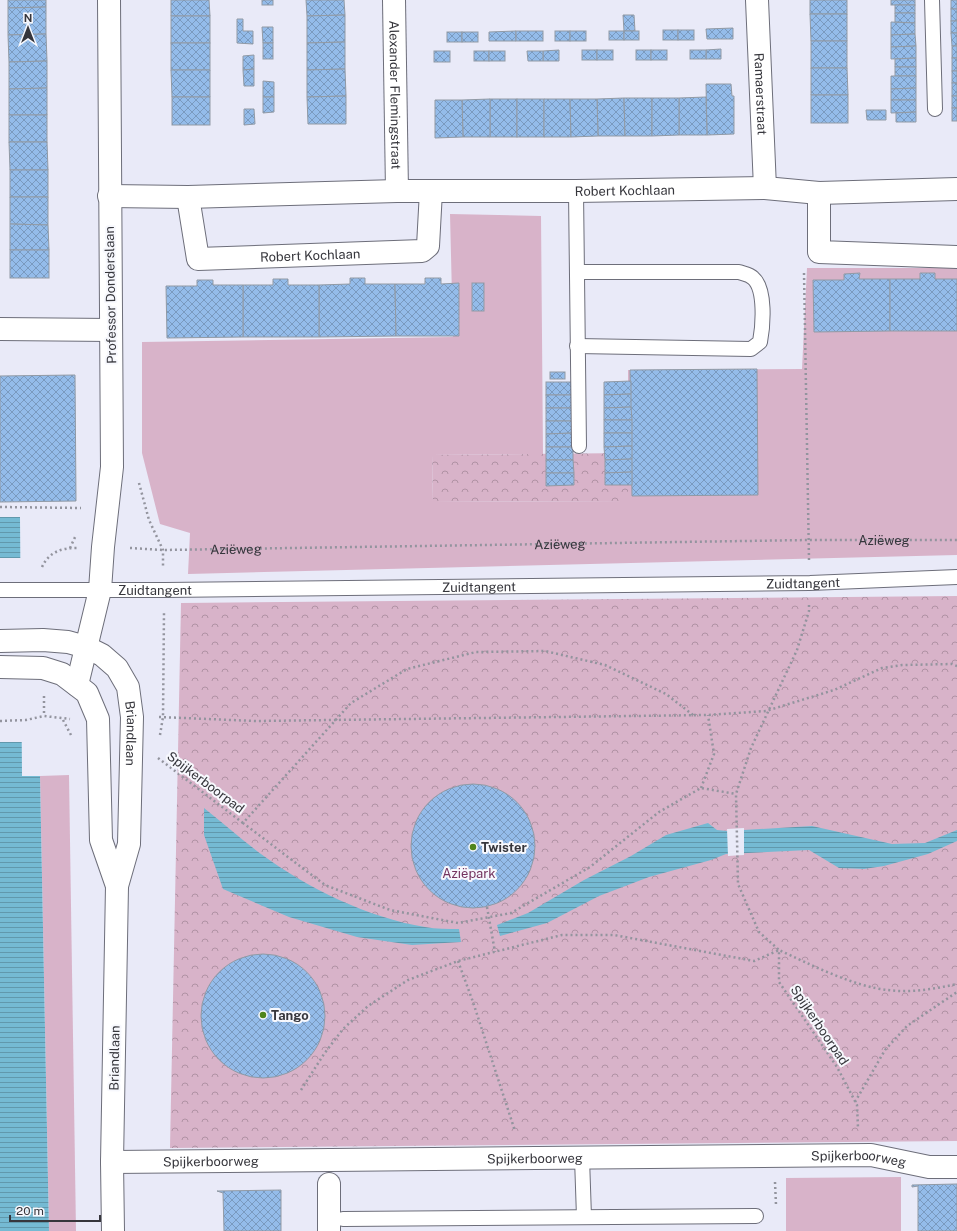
<svg xmlns="http://www.w3.org/2000/svg" width="957" height="1231" font-family="'Public Sans',sans-serif">
  <defs>
    <pattern id="forest-crowns" width="20" height="18" patternUnits="userSpaceOnUse"><rect width="20" height="18" fill="#d8b3c9"/><path d="M2 6a3 3 0 1 1 6 0M12 15a3 3 0 1 1 6 0" fill="none" stroke="#b092a4"/></pattern>
    <pattern id="water-rules" width="6" height="5" patternUnits="userSpaceOnUse"><rect width="6" height="5" fill="#75bad3"/><path d="M0 2.5h6" fill="none" stroke="#6198ac"/></pattern>
    <pattern id="building-cross-hatch" width="8" height="8" patternUnits="userSpaceOnUse"><rect width="8" height="8" fill="#94bcea"/><path d="M0 0l8 8M0 8l8-8" fill="none" stroke="#7a9abf"/></pattern>
  </defs>
  <rect width="100%" height="100%" fill="#e9eaf8"/>
  <g fill="#d8b3c9">
    <path d="M 450,214 L 541,216 L 543,454 L 432,455 L 433,502 L 628,501 L 628,370 L 802,369 L 807,268 L 957,268 L 957,555 L 188,574 L 190,533 L 160,524 L 142,453 L 142,342 L 453,337 Z"/>
    <path d="M 69,775 L 76,1231 L 49,1231 L 40,776 Z"/>
    <path d="M 901,1177 L 901,1231 L 786,1231 L 786,1178 Z"/>
  </g>
  <g fill="url(#forest-crowns)">
    <path d="M 628,453 L 628,501 L 433,502 L 432,455 Z"/>
    <path d="M 957,596 L 957,1141 L 170,1148 L 181,603 Z"/>
  </g>
  <g fill="url(#water-rules)">
    <path d="M 0,517 L 20,517 L 22,776 L 40,776 L 49,1231 L 0,1231 Z"/>
    <path d="M 204,808 C 223,823 242,840 261,854 C 307,888 369,918 425,927 C 436,929 448,929 459,929 L 461,942 L 412,945 L 357,937 L 289,917 L 223,889 L 204,835 Z"/>
    <path d="M 708,823 L 717,830 L 727,831 L 812,826 L 892,844 L 925,843 L 957,830 L 957,841 L 928,854 L 884,866 L 864,869 L 839,868 L 809,850 L 726,854 L 711,860 L 649,877 L 599,896 L 547,923 L 500,936 L 497,925 L 528,913 L 584,880 L 631,856 L 666,835 Z"/>
  </g>
  <g fill="#e9eaf8">
    <path d="M 0,558 L 23,558 L 24,742 L 0,742 Z"/>
    <path d="M 744,828 L 744,855 L 728,856 L 727,829 Z"/>
  </g>
  <g fill="url(#building-cross-hatch)" stroke="#919aa5">
    <path d="M 8,0 L 46,0 L 46,7 L 8,8 Z"/>
    <path d="M 171,0 L 209,0 L 210,16 L 171,16 Z"/>
    <rect x="262" y="0" width="11" height="5"/>
    <path d="M 306,0 L 344,0 L 345,15 L 307,16 Z"/>
    <rect x="810" y="0" width="37" height="14"/>
    <rect x="891" y="0" width="24" height="5"/>
    <rect x="951" y="0" width="6" height="9"/>
    <rect x="895" y="5" width="20" height="8"/>
    <path d="M 46,7 L 46,34 L 8,35 L 8,8 Z"/>
    <rect x="951" y="9" width="6" height="12"/>
    <path d="M 895,13 L 915,13 L 915,23 L 895,22 Z"/>
    <path d="M 810,14 L 847,14 L 847,41 L 811,41 Z"/>
    <path d="M 345,15 L 345,42 L 307,43 L 307,16 Z"/>
    <path d="M 623,15 L 634,15 L 635,31 L 624,31 Z"/>
    <rect x="171" y="16" width="39" height="27"/>
    <path d="M 237,19 L 243,19 L 243,31 L 253,31 L 253,44 L 237,43 Z"/>
    <rect x="951" y="21" width="6" height="12"/>
    <path d="M 891,22 L 915,23 L 915,34 L 891,35 Z"/>
    <path d="M 262,27 L 273,27 L 273,43 L 263,43 Z"/>
    <path d="M 733,28 L 733,39 L 707,39 L 706,29 Z"/>
    <rect x="663" y="30" width="15" height="10"/>
    <rect x="678" y="30" width="16" height="10"/>
    <path d="M 516,31 L 516,41 L 489,41 L 489,32 Z"/>
    <rect x="516" y="31" width="27" height="10"/>
    <rect x="555" y="31" width="15" height="10"/>
    <rect x="570" y="31" width="16" height="10"/>
    <rect x="609" y="31" width="15" height="9"/>
    <rect x="624" y="31" width="15" height="9"/>
    <rect x="447" y="32" width="15" height="10"/>
    <rect x="462" y="32" width="16" height="10"/>
    <path d="M 951,33 L 957,33 L 957,46 L 952,46 Z"/>
    <path d="M 46,34 L 47,61 L 9,62 L 8,35 Z"/>
    <path d="M 915,34 L 916,46 L 891,47 L 891,35 Z"/>
    <rect x="811" y="41" width="36" height="27"/>
    <path d="M 345,42 L 345,69 L 307,70 L 307,43 Z"/>
    <rect x="171" y="43" width="39" height="27"/>
    <rect x="263" y="43" width="10" height="16"/>
    <path d="M 916,46 L 916,58 L 891,59 L 891,47 Z"/>
    <rect x="952" y="46" width="5" height="12"/>
    <path d="M 721,49 L 721,59 L 706,59 L 706,50 Z"/>
    <path d="M 559,50 L 559,61 L 543,61 L 543,51 Z"/>
    <rect x="582" y="50" width="15" height="10"/>
    <rect x="597" y="50" width="16" height="10"/>
    <rect x="636" y="50" width="15" height="10"/>
    <rect x="651" y="50" width="16" height="10"/>
    <rect x="690" y="50" width="16" height="9"/>
    <rect x="434" y="51" width="16" height="11"/>
    <rect x="474" y="51" width="15" height="10"/>
    <rect x="489" y="51" width="16" height="10"/>
    <path d="M 527,51 L 543,51 L 543,61 L 528,61 Z"/>
    <path d="M 254,55 L 254,69 L 243,70 L 243,56 Z"/>
    <path d="M 916,58 L 916,67 L 895,67 L 895,59 Z"/>
    <rect x="952" y="58" width="5" height="13"/>
    <path d="M 47,61 L 47,88 L 9,89 L 9,62 Z"/>
    <rect x="895" y="67" width="21" height="9"/>
    <path d="M 811,68 L 847,68 L 848,95 L 811,95 Z"/>
    <path d="M 254,69 L 254,86 L 244,86 L 243,70 Z"/>
    <path d="M 345,69 L 346,96 L 307,97 L 307,70 Z"/>
    <path d="M 171,70 L 210,70 L 210,97 L 172,97 Z"/>
    <rect x="952" y="71" width="5" height="12"/>
    <path d="M 891,76 L 916,76 L 916,88 L 891,89 Z"/>
    <path d="M 263,81 L 274,82 L 274,97 L 263,97 Z"/>
    <rect x="952" y="83" width="5" height="13"/>
    <path d="M 706,84 L 731,84 L 732,96 L 734,96 L 734,134 L 707,135 Z"/>
    <path d="M 47,88 L 47,115 L 9,115 L 9,89 Z"/>
    <path d="M 916,88 L 916,100 L 891,100 L 891,89 Z"/>
    <rect x="811" y="95" width="37" height="28"/>
    <path d="M 346,96 L 346,124 L 308,124 L 307,97 Z"/>
    <rect x="952" y="96" width="5" height="12"/>
    <rect x="172" y="97" width="38" height="28"/>
    <path d="M 263,97 L 274,97 L 274,112 L 263,113 Z"/>
    <path d="M 706,97 L 707,135 L 679,135 L 679,98 Z"/>
    <path d="M 624,98 L 625,136 L 598,136 L 597,99 Z"/>
    <path d="M 624,98 L 652,98 L 652,136 L 625,136 Z"/>
    <path d="M 652,98 L 679,98 L 679,135 L 652,136 Z"/>
    <rect x="490" y="99" width="27" height="38"/>
    <path d="M 490,99 L 490,137 L 463,137 L 462,100 Z"/>
    <rect x="517" y="99" width="27" height="38"/>
    <path d="M 544,99 L 570,99 L 571,137 L 544,137 Z"/>
    <path d="M 570,99 L 597,99 L 598,136 L 571,137 Z"/>
    <path d="M 435,100 L 462,100 L 463,137 L 435,138 Z"/>
    <path d="M 891,100 L 916,100 L 916,112 L 891,113 Z"/>
    <rect x="952" y="108" width="5" height="13"/>
    <path d="M 244,109 L 254,109 L 255,124 L 244,125 Z"/>
    <path d="M 866,110 L 886,110 L 886,120 L 867,120 Z"/>
    <path d="M 916,112 L 916,122 L 896,122 L 896,113 Z"/>
    <rect x="9" y="115" width="38" height="27"/>
    <path d="M 9,142 L 47,142 L 48,170 L 10,170 Z"/>
    <rect x="10" y="170" width="38" height="27"/>
    <path d="M 10,197 L 48,197 L 48,225 L 10,224 Z"/>
    <path d="M 10,224 L 48,225 L 49,250 L 10,250 Z"/>
    <rect x="10" y="250" width="39" height="28"/>
    <path d="M 860,273 L 859,279 L 890,279 L 890,331 L 814,332 L 813,280 L 844,280 L 844,274 Z"/>
    <path d="M 920,273 L 935,273 L 935,279 L 957,279 L 957,331 L 890,331 L 890,279 L 920,279 Z"/>
    <path d="M 350,278 L 365,278 L 365,284 L 395,284 L 396,336 L 319,337 L 319,285 L 350,284 Z"/>
    <path d="M 425,278 L 441,278 L 441,284 L 459,283 L 459,336 L 396,336 L 395,284 L 425,284 Z"/>
    <path d="M 273,279 L 288,279 L 288,285 L 319,285 L 319,337 L 243,337 L 243,285 L 273,285 Z"/>
    <path d="M 197,280 L 213,280 L 213,285 L 243,285 L 243,337 L 167,338 L 166,286 L 197,286 Z"/>
    <rect x="472" y="283" width="12" height="28"/>
    <path d="M 757,369 L 758,495 L 632,496 L 630,370 Z"/>
    <rect x="550" y="372" width="15" height="7"/>
    <path d="M 75,375 L 76,501 L 0,502 L 0,376 Z"/>
    <path d="M 631,381 L 631,394 L 604,395 L 604,382 Z"/>
    <rect x="546" y="382" width="27" height="13"/>
    <path d="M 631,394 L 631,407 L 604,408 L 604,395 Z"/>
    <rect x="546" y="395" width="27" height="13"/>
    <path d="M 631,407 L 632,420 L 604,420 L 604,408 Z"/>
    <rect x="546" y="408" width="27" height="13"/>
    <rect x="604" y="420" width="28" height="13"/>
    <path d="M 546,421 L 573,421 L 573,433 L 546,434 Z"/>
    <path d="M 573,433 L 573,447 L 546,447 L 546,434 Z"/>
    <path d="M 604,433 L 632,433 L 632,446 L 604,447 Z"/>
    <path d="M 632,446 L 632,459 L 605,460 L 604,447 Z"/>
    <rect x="546" y="447" width="27" height="13"/>
    <path d="M 632,459 L 632,472 L 605,473 L 605,460 Z"/>
    <path d="M 546,460 L 573,460 L 574,473 L 546,473 Z"/>
    <path d="M 632,472 L 632,485 L 605,485 L 605,473 Z"/>
    <path d="M 546,473 L 574,473 L 574,485 L 546,486 Z"/>
    <circle cx="473" cy="846" r="62"/>
    <circle cx="263" cy="1016" r="62"/>
    <path d="M 957,1184 L 957,1231 L 918,1231 L 918,1186 L 912,1187 L 912,1185 Z"/>
    <path d="M 281,1190 L 281,1231 L 224,1231 L 223,1193 L 217,1191 Z"/>
  </g>
  <g fill="none" stroke-linecap="round" stroke-linejoin="round">
    <g stroke="#6d6e7a" stroke-width="16">
      <g id="service">
        <path d="M 932,0 L 935,109"/>
        <path d="M 576,191 L 579,446"/>
        <path d="M 577,272 L 739,272 C 744,274 749,274 753,278 C 766,289 763,326 760,342 L 751,349 L 577,346"/>
        <path id="s2" d="M 0,590 L 165,590 L 810,583 L 957,577"/>
        <path d="M 582,1158 L 584,1217"/>
        <path d="M 343,1219 L 756,1216"/>
      </g>
    </g>
    <g stroke="#6d6e7a" stroke-width="24">
      <g id="minor">
        <path id="s3" d="M 394,0 L 397,191"/>
        <path id="s4" d="M 757,0 L 765,188"/>
        <path d="M 819,193 L 819,252 L 957,257"/>
        <path id="s5" d="M 109,196 L 188,197 L 397,191 L 576,191 L 765,188 L 819,193 L 957,189"/>
        <path id="s6" d="M 188,197 L 198,259 L 422,251 L 428,246 L 431,191"/>
        <path d="M 0,329 L 111,330"/>
        <path d="M 77,685 L 100,590 L 103,547 L 112,467 L 109,0"/>
        <path id="s7" d="M 112,1162 L 871,1155 L 929,1167 L 957,1167"/>
        <path d="M 329,1184 L 329,1231"/>
      </g>
    </g>
    <g stroke="#6d6e7a" stroke-width="24">
      <g id="tertiary">
        <path id="s8" d="M 0,641 L 43,640 L 68,642 L 86,647 L 102,655 L 117,668 L 128,687 L 132,717 L 129,844 L 117,886 L 112,1162 L 113,1231"/>
        <path d="M 0,667 L 43,668 L 62,674 L 87,693 L 98,719 L 101,840 L 117,886"/>
      </g>
    </g>
    <g stroke="#93949e" stroke-width="2.5" stroke-dasharray="2 3" stroke-linecap="butt">
      <path d="M 804,273 L 809,560"/>
      <path d="M 139,483 L 149,520 L 163,550 L 163,567"/>
      <path d="M 0,507 L 81,508"/>
      <path d="M 70,548 L 76,535"/>
      <path id="s1" d="M 130,548 L 163,550 L 809,540 L 957,540"/>
      <path d="M 42,567 C 49,552 61,548 77,548"/>
      <path d="M 809,605 L 809,611 L 797,650 L 751,748 L 736,794 L 738,884 L 759,932 L 779,950 L 779,982 L 837,1067 L 857,1105 L 858,1128"/>
      <path d="M 44,696 L 44,716"/>
      <path d="M 693,715 L 666,694 L 605,665 L 545,651 L 476,652 L 407,669 L 351,703 L 243,823 L 325,885 L 390,910 L 458,923 L 511,913 L 590,867 L 659,812 L 701,788 L 736,794"/>
      <path d="M 159,717 L 256,721 L 708,715 L 766,711 L 834,690 L 882,668 L 902,665 L 952,664 L 957,666"/>
      <path d="M 63,720 L 71,735"/>
      <path d="M 0,721 L 26,720 L 44,716 L 70,719"/>
      <path d="M 160,735 L 163,717 L 164,612"/>
      <path d="M 158,758 L 243,823"/>
      <path d="M 701,788 L 714,754 L 708,715"/>
      <path d="M 487,907 L 495,952"/>
      <path d="M 458,961 L 473,1002 L 515,1131"/>
      <path d="M 301,1090 L 324,1054 L 343,1029 L 368,1006 L 408,980 L 458,961 L 562,935 L 614,935 L 754,961 L 779,950 C 809,964 855,987 888,990 C 911,993 934,989 957,984"/>
      <path d="M 855,1102 L 885,1050 L 907,1026 L 957,992"/>
      <path d="M 775,1182 L 776,1205"/>
    </g>
    <use href="#service" stroke="#fff" stroke-width="14"/>
    <use href="#minor" stroke="#fff" stroke-width="22"/>
    <use href="#tertiary" stroke="#fff" stroke-width="22"/>
  </g>
  <g fill="#50851c" stroke="#f7f8fd" stroke-width="1.5">
    <circle cx="473" cy="847" r="4"/>
    <circle cx="263" cy="1015" r="4"/>
  </g>
  <g text-anchor="middle" stroke-width="4" stroke-linejoin="round" paint-order="stroke">
    <g font-size="13" fill="#36363c" stroke="#f7f8fd">
      <text dy="5" stroke="none"><textPath href="#s4" startOffset="94">Ramaerstraat</textPath></text>
      <text dy="5" stroke="none"><textPath href="#s3" startOffset="95">Alexander Flemingstraat</textPath></text>
      <text dy="5" stroke="none"><textPath href="#s5" startOffset="516">Robert Kochlaan</textPath></text>
      <text dy="5" stroke="none"><textPath href="#s6" startOffset="175">Robert Kochlaan</textPath></text>
      <text transform="translate(110 295) rotate(-91)" y="5">Professor Donderslaan</text>
      <text dy="5" stroke="none"><textPath href="#s1" startOffset="754">Aziëweg</textPath></text>
      <text dy="5" stroke="none"><textPath href="#s1" startOffset="430">Aziëweg</textPath></text>
      <text dy="5" stroke="none"><textPath href="#s1" startOffset="106">Aziëweg</textPath></text>
      <text dy="5" stroke="none"><textPath href="#s2" startOffset="803">Zuidtangent</textPath></text>
      <text dy="5" stroke="none"><textPath href="#s2" startOffset="479">Zuidtangent</textPath></text>
      <text dy="5" stroke="none"><textPath href="#s2" startOffset="155">Zuidtangent</textPath></text>
      <text dy="5" stroke="none"><textPath href="#s8" startOffset="193">Briandlaan</textPath></text>
      <text transform="translate(206 782) rotate(37)" y="5">Spijkerboorpad</text>
      <text transform="translate(820 1025) rotate(56)" y="5">Spijkerboorpad</text>
      <text transform="translate(114 1058) rotate(-89)" y="5">Briandlaan</text>
      <text dy="5" stroke="none"><textPath href="#s7" startOffset="423">Spijkerboorweg</textPath></text>
      <text dy="5" stroke="none"><textPath href="#s7" startOffset="747">Spijkerboorweg</textPath></text>
      <text dy="5" stroke="none"><textPath href="#s7" startOffset="99">Spijkerboorweg</textPath></text>
    </g>
    <g font-size="13" font-weight="bold" fill="#36363c" stroke="#f7f8fd" text-anchor="start">
      <text x="481" y="852">Twister</text>
      <text x="271" y="1020">Tango</text>
    </g>
    <g font-size="13" fill="#74335f" stroke="#f7f8fd">
      <text x="469" y="878">Aziëpark</text>
    </g>
  </g>
  <g transform="translate(28 28)" stroke="#f7f8fd" stroke-width="3" paint-order="stroke">
  <path d="M0-3L7 15L0 10L-7 15Z" fill="#36363c"/>
  <text y="-6" font-size="11" font-weight="bold" text-anchor="middle" fill="#36363c">N</text>
  </g>
  <path d="M10 1215v6h90v-6" fill="none" stroke="#36363c" stroke-width="2"/>
  <text x="16" y="1215" font-size="12" fill="#36363c" stroke="#f7f8fd" stroke-width="3" paint-order="stroke">20 m</text>
</svg>
